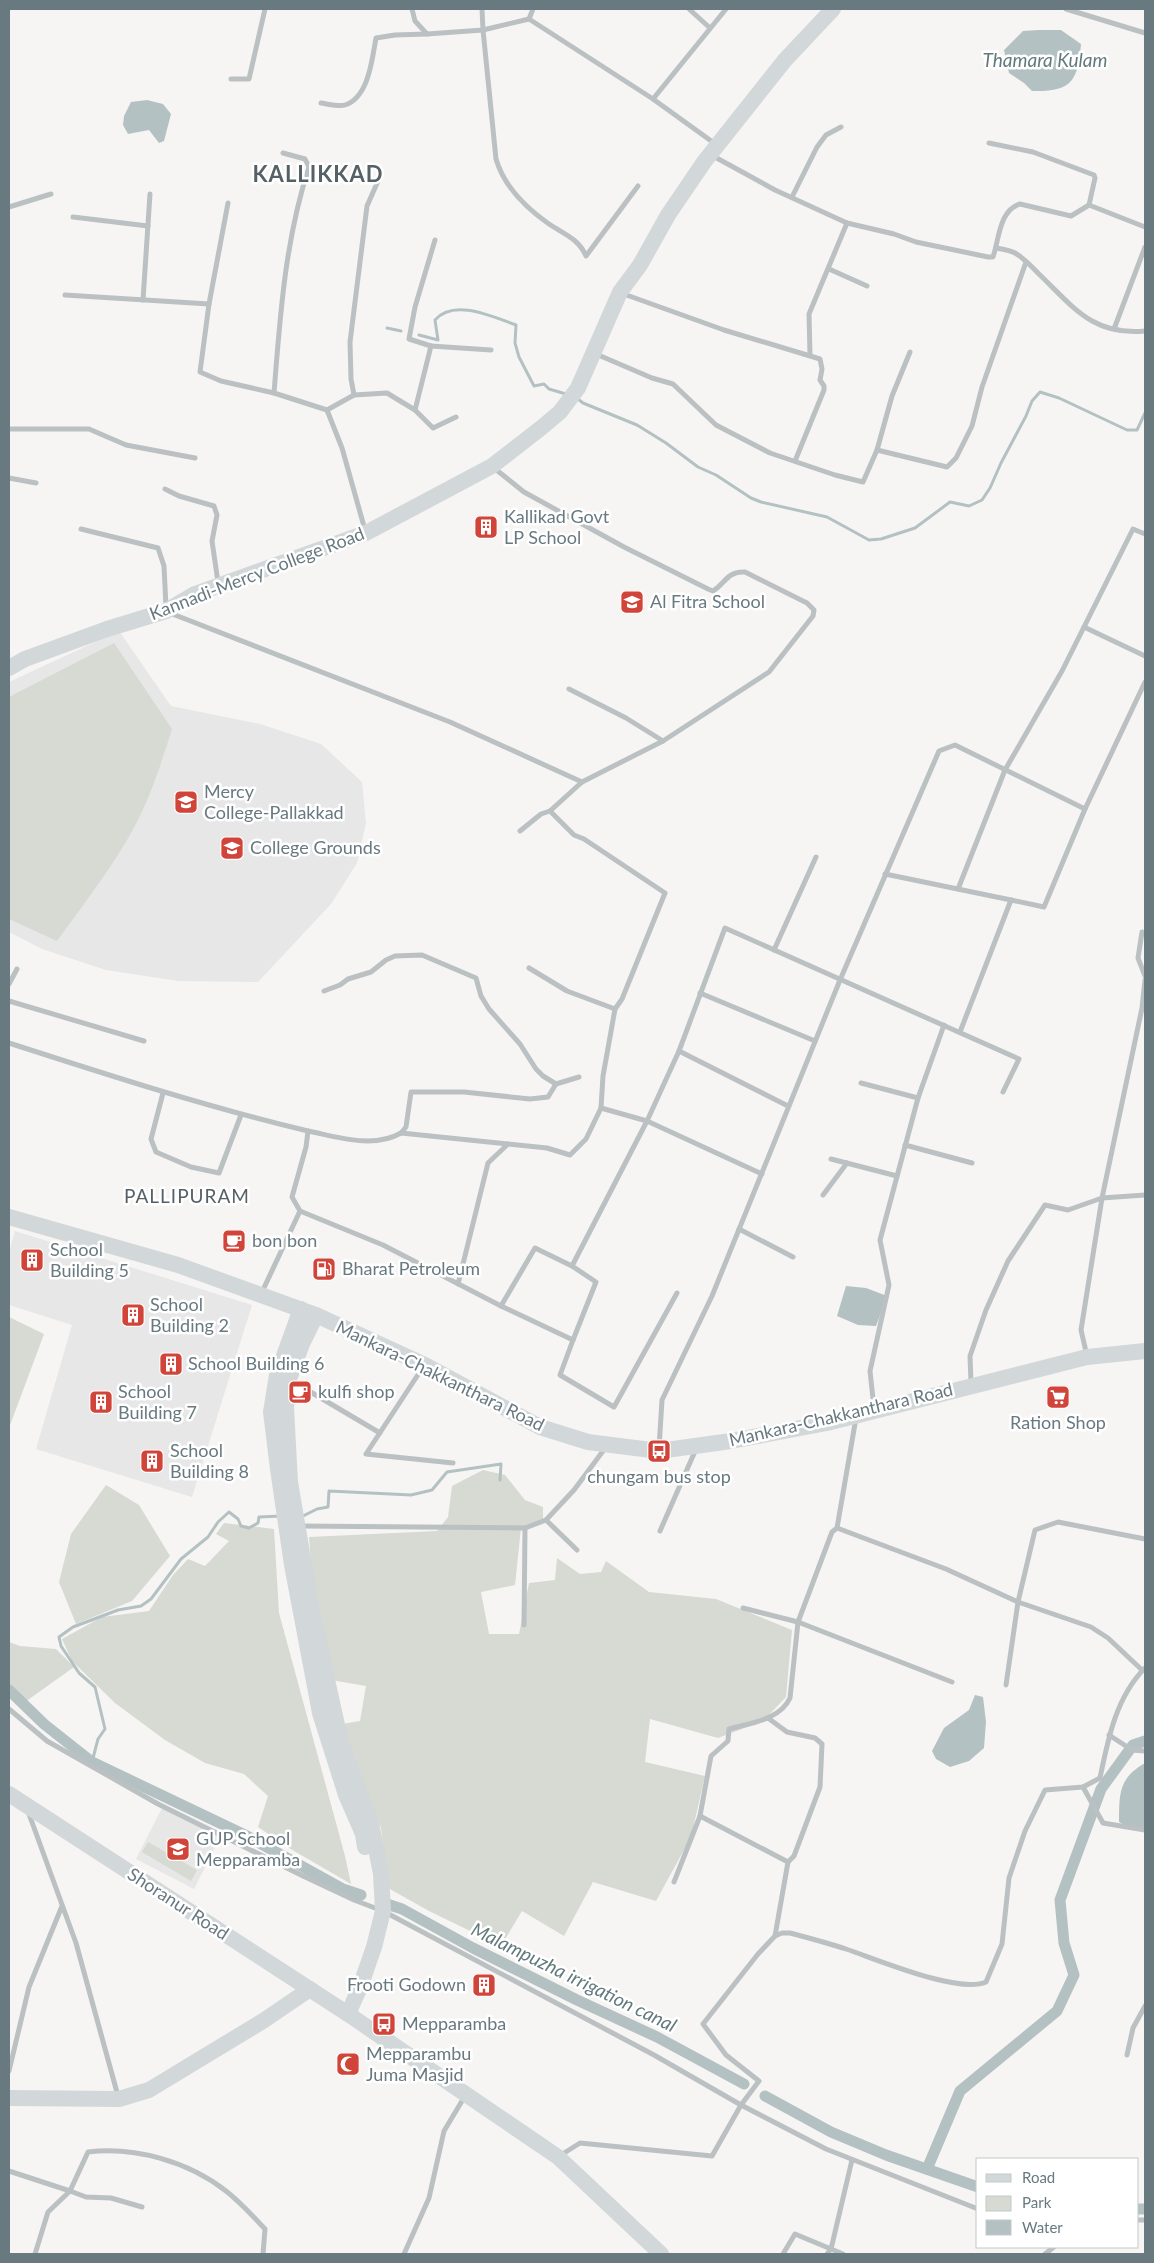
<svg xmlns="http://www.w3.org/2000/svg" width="1154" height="2263" font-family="Lato,sans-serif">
  <rect width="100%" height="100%" fill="#f6f5f3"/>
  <g fill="#e6e7e6">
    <path d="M 119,631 L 171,706 L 260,724 L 321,744 L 362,782 L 366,823 L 357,863 L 331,904 L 258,982 L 178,981 L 106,970 L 42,949 L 9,932 L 9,682 Z"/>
    <path d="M 15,1231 L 252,1305 L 192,1497 L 36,1449 L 72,1325 L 9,1305 L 9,1252 Z"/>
    <path d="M 162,1808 L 220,1838 L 194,1889 L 136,1859 Z"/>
  </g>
  <g fill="#d6dad2">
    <path d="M 114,643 L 172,729 C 160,767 148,805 127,840 C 106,875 81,908 57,941 L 9,919 L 9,697 Z"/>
    <path d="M 9,1317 L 44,1334 L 9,1428 Z"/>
    <path d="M 483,1470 L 505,1475 L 525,1500 L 543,1507 L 543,1522 L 521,1528 L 515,1585 L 481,1592 L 489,1634 L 519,1634 L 529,1583 L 555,1580 L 557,1558 L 580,1574 L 601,1572 L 606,1561 L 649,1592 L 716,1599 L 792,1630 L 786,1697 L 763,1721 L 718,1738 L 650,1719 L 645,1762 L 705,1776 L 691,1837 L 656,1901 L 593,1882 L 564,1936 L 522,1911 L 501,1946 L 429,1911 L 388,1888 L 381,1828 L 357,1777 L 342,1724 L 360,1721 L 366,1686 L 331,1680 L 314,1604 L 309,1537 L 437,1531 L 448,1517 L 452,1486 Z"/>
    <path d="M 106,1485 L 139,1505 L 170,1556 L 132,1601 L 76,1624 L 59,1582 L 71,1534 Z"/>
    <path d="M 224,1523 L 274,1529 L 279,1613 L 345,1856 L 351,1884 L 289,1848 L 258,1827 L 268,1796 L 244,1774 L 205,1763 L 165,1740 L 115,1703 L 72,1661 L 62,1639 L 102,1617 L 149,1611 L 173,1575 L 188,1559 L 205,1566 L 229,1541 L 216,1534 Z"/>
    <path d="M 9,1642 L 20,1646 L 56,1649 L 74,1667 L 25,1702 L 9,1684 Z"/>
    <path d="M 148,1842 L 197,1870 L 191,1881 L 142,1852 Z"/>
  </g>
  <g fill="#b4c1c3">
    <path d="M 1039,30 L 1061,30 L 1081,44 C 1078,82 1071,92 1032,91 L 1024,83 L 1009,73 L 1004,50 L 1023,31 Z"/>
    <path d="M 147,100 L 163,104 L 171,114 L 164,141 L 159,143 L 149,130 L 128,134 L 123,125 L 124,116 L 131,102 Z"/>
    <path d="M 846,1286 L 866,1288 L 887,1296 L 876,1326 L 858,1325 L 837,1316 Z"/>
    <path d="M 975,1695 L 983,1697 L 986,1722 L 984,1748 L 969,1761 L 950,1767 L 936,1759 L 932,1751 L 944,1728 L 969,1710 Z"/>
    <path d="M 1145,1763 L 1145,1830 L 1128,1827 L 1119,1822 C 1119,1793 1119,1778 1145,1763 Z"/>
  </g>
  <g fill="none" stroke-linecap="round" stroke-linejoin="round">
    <g stroke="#b4c1c3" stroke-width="3">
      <path d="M 387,328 L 401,331"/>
      <path d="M 419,335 L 438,340 L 435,320 C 454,298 493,317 516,325 L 515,343 L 519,357 L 534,386 L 544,384 L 549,389 L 566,394"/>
      <path d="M 578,399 L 583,403 L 637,425 L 666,443 L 698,467 L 716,475 L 751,498 L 761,502 L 827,517 L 869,540 L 881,539 L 915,528 L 950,502 L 969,506 L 982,500 L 990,488 L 1001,463 L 1026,416 L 1032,401 L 1040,392 L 1059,398 L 1127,430 L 1137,430 L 1145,413"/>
      <path d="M 301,1517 L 317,1509 L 328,1507 L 329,1491 L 411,1495 L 432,1490 L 447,1472 L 501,1464 L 500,1480"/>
      <path d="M 92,1762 L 98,1739 L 105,1729 L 95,1687 L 79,1673 L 61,1646 L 59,1637 L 73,1627 L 118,1610 L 141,1606 L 151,1599 L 181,1559 L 208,1537 L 218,1522 L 229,1512 L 238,1519 L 241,1526 L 249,1528 L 258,1523 L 259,1517 L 281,1516"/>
    </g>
    <g stroke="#b4c1c3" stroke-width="11">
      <path d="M 9,1690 L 44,1724 L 92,1762 L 247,1836 L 343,1889 L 361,1895"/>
      <path d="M 387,1904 L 402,1909 L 473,1948 L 577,2000 L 657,2037 L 744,2084"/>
      <path d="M 765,2096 L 831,2132 L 886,2155 L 978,2187"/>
      <path d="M 927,2169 L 960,2091 L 1057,2011 L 1074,1975 L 1064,1943 L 1060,1900 L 1101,1789 L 1133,1745 L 1145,1741"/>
      <path d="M 1138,2209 L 1145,2209"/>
    </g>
    <g stroke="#bbc0c2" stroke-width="5">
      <path d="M 412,9 L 415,21 L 427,34 L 483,30 L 529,19 L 653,99 L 714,143"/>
      <path d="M 482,9 L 483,30 L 496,159 C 504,186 526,208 549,224 C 564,234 579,239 586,256 L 638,186"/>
      <path d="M 689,9 L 710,28"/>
      <path d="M 1066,9 L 1145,33"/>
      <path d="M 529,19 L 533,9"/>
      <path d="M 231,79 L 249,79 L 265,9"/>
      <path d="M 653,99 L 726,9"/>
      <path d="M 321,103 C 328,104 339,107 345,105 C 369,97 372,59 376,38 L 395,35 L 427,34"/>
      <path d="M 283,153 L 305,159 L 309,167 C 285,240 280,317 274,393 L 327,410"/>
      <path d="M 713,156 L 775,190 L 847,223 L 894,234 L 916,242 L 988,257 L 993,257 C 999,240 999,210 1020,204 L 1071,216 L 1089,205 L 1095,178 L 1094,175 L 1033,152 L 989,143"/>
      <path d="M 378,181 L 367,206 L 350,342 L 351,379 L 354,395 L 387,393 L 415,410 L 431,346 L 409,339 L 415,307 L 435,240"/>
      <path d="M 792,197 L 817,147 L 826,135 L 841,127"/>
      <path d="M 228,203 L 209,304 L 200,372 L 221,381 L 274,393"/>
      <path d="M 1089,205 L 1145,227"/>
      <path d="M 9,207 L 51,194"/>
      <path d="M 73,217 L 148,226"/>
      <path d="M 996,248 C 1002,249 1009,250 1015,253 C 1024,258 1033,268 1041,276 C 1074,308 1094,336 1145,331"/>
      <path d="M 829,269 L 867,286"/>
      <path d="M 621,293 L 724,330 L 820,359 L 822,369 L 820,380 L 824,386 L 824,390 L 795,461"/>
      <path d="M 65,295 L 209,304"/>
      <path d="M 143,300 L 150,194"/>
      <path d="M 1114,329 L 1145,247"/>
      <path d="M 431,346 L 491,350"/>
      <path d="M 596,354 L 652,378 L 673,384 L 716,425 L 770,453 L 835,475 L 863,482 L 877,450 L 947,467 L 956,458 L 972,426 L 982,387 L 1026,262"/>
      <path d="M 810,355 L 809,314 L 847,223"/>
      <path d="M 354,395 L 327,410 L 342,448 L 365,530"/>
      <path d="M 415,410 L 433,428 L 456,417"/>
      <path d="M 9,429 L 89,429 L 126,445 L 195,458"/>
      <path d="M 877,450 L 892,396 L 910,352"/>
      <path d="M 494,468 L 524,492 L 624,547 L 708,589 L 713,591 C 725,584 727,571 745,572 L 807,603 L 814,610 L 813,616 L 769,672 L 663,741 L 582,782 L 550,811 L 541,814 L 520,831"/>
      <path d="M 9,478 L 36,483"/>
      <path d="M 165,489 L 179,496 L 214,506 L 217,515 L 212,541 L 218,582"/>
      <path d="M 81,529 L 158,548 L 164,566 L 166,607"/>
      <path d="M 170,613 L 450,722 L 582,782"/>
      <path d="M 1084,627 L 1145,656"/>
      <path d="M 569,689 L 626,718 L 663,741"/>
      <path d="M 885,874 L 1011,900"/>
      <path d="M 958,889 L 1005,770 L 1062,671 L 1133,529 L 1145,534"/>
      <path d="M 1142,932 L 1138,958 L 1145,976"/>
      <path d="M 774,950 L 816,857"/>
      <path d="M 529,968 L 567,991 L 615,1009"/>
      <path d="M 9,984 L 17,969"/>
      <path d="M 324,991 L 340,985 L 348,979 L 371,972 L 386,960 L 395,956 L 422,955 L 476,978 L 481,996 L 489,1009 L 520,1044 L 536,1069 L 543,1076 L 556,1084 L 579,1077"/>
      <path d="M 700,993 L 815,1041"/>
      <path d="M 9,1001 L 144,1041"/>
      <path d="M 960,1032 L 1011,900 L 1044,907 L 1085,809"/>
      <path d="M 9,1043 C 108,1075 207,1107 308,1131 L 306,1147 L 292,1197 L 300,1211 L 383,1245 L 501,1306 L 573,1340 L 560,1375 L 614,1407 L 677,1293"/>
      <path d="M 679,1051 L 788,1106"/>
      <path d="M 861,1083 L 918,1098"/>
      <path d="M 163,1093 L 151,1139 L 156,1152 L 191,1167 L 219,1173 L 241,1115"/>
      <path d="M 601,1108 L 647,1121 L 762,1174"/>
      <path d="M 308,1131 C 338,1137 373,1149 401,1133 L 508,1144"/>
      <path d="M 401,1133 L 406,1127 L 411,1092 L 464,1092 L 530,1099 L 548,1097 L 556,1084"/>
      <path d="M 905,1145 L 972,1163"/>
      <path d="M 831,1159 L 897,1176"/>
      <path d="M 823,1195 L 847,1163"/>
      <path d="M 739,1229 L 793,1257"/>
      <path d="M 458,1284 L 488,1163 L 508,1144 L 547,1148 L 570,1155 L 586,1139 L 601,1108 L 603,1076 L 615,1009 L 622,999 L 665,893 L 584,839 L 574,835 L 550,811"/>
      <path d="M 262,1292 L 300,1211"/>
      <path d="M 501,1306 L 535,1248 L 572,1266"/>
      <path d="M 573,1340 L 596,1282 L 572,1266 L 647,1121 L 679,1051 L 725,928 L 1019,1059 L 1003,1092"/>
      <path d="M 1087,1356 L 1081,1330 L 1102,1198 L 1142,1008 L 1145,980"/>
      <path d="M 423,1367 L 366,1454 L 453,1463"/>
      <path d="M 292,1381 L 380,1433"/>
      <path d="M 971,1383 L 970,1356 L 986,1310 L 1008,1261 L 1045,1205 L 1068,1210 L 1102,1198 L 1145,1195"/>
      <path d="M 874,1408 L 870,1371 L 889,1285 L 880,1240 L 918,1098 L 944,1025"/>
      <path d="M 659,1448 L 662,1400 L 712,1296 L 840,980 L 939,751 L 955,745 L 1085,809 L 1145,682"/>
      <path d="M 546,1520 L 577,1550"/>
      <path d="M 300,1526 L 525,1528 L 546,1520 L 574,1490 L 606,1447"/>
      <path d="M 837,1528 L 946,1569 L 1018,1602 L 1091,1627 L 1108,1638 L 1142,1670"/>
      <path d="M 660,1531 L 696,1449"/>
      <path d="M 743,1608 L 798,1622 L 952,1682"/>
      <path d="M 524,1625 L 525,1528"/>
      <path d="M 1006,1685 L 1018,1602 L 1035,1530 L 1058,1522 L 1145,1539"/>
      <path d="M 9,1709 L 47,1741 L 158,1804 L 301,1875 L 354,1900 L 383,1911 L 654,2055 L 741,2105 L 826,2149 L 978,2209"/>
      <path d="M 1109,1735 L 1132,1750 L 1145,1751"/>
      <path d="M 1083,1787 L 1103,1823 L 1145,1830"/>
      <path d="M 29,1814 L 76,1943 L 118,2096"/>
      <path d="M 700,1816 L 788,1862 L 794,1856 L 820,1787 L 822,1744 L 815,1738 L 787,1732 L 768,1718"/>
      <path d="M 674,1882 L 700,1816 L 711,1756 L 728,1741 L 729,1729 C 750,1723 780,1720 790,1698 L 798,1622 L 832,1532 L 837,1528 L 856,1418"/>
      <path d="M 775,1936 L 788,1862"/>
      <path d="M 1127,2055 L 1133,2028 L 1145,2006"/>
      <path d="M 9,2071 L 29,1987 L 62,1906"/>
      <path d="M 561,2155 L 580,2143 L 712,2156 L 741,2105 L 759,2081 L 726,2055 L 703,2024 L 758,1954 L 775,1936 L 782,1933 L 790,1933 C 809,1938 828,1943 846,1949 C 876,1959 958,1994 986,1982 L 1002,1944 L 1009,1878 L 1025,1831 L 1045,1790 L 1083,1787 L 1100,1778 C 1108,1739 1116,1697 1145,1668"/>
      <path d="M 9,2171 L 70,2191 L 88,2152 C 135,2146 189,2162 226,2191 C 240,2202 253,2216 265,2229 L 263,2254"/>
      <path d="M 1138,2220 L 1145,2220"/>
      <path d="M 35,2254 L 48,2212 L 70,2191 L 86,2197 L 111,2198 L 142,2207"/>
      <path d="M 404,2254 L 429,2198 L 444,2131 L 465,2096"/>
      <path d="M 783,2254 L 795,2234 L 843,2254"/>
      <path d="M 827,2254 L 831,2249 L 852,2160"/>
      <path d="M 1045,2254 L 1054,2247"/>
    </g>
    <g stroke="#d2d8d9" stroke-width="16">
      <path d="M 9,668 L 25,659 L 107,629 L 166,611 L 195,594 L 366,533 L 492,466 L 541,428 L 560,412 L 578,388 L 620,292 L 640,265 L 668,215 L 704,162 L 785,60 L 833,9"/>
      <path d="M 9,1217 L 178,1265 L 316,1315 L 425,1365 L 540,1427 L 588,1442 L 659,1451 L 731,1441 L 827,1423 L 1087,1357 L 1145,1351"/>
      <path d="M 301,1309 L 277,1375 L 271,1412 L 278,1469 L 292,1565 L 320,1713 L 346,1795 L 363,1834 L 365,1847"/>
      <path d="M 316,1315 L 302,1344 L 289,1379 L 286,1407 L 290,1482 L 312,1612 L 341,1743 L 371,1823 L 381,1874 L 383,1911 L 374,1947 L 360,1987 L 348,2014"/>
      <path d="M 9,1794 L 348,2014 L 558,2157 L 661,2254"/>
      <path d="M 9,2098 L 119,2099 L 149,2090 L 263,2021 L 310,1989"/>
    </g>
  </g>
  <defs>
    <g id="building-square" transform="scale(1.25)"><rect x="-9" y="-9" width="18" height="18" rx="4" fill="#d04439" stroke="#fff"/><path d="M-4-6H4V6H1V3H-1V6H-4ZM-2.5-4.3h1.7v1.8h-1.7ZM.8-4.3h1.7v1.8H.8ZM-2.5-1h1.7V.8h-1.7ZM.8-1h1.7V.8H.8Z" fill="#fff"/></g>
    <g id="school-square" transform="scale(1.25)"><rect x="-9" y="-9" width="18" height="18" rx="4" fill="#d04439" stroke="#fff"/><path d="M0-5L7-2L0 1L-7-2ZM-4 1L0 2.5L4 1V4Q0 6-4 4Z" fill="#fff"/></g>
    <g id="university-square" transform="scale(1.25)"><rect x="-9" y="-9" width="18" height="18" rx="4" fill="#d04439" stroke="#fff"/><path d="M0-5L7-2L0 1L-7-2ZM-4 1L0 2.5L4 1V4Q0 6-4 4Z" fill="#fff"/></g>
    <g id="cafe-square" transform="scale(1.25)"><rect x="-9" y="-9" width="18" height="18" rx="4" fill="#d04439" stroke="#fff"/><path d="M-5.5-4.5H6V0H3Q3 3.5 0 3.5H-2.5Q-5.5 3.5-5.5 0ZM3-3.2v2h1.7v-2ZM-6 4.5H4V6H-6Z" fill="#fff"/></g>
    <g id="fuel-square" transform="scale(1.25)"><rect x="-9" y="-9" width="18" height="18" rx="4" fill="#d04439" stroke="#fff"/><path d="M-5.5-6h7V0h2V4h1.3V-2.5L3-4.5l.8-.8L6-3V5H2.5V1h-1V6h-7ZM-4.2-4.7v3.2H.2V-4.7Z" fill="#fff"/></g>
    <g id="supermarket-square" transform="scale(1.25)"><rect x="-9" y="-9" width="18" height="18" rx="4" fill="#d04439" stroke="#fff"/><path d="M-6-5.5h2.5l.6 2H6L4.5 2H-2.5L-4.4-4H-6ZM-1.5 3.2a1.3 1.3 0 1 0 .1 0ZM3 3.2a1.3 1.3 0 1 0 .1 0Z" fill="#fff"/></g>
    <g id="bus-square" transform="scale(1.25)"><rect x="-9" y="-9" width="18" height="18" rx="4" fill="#d04439" stroke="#fff"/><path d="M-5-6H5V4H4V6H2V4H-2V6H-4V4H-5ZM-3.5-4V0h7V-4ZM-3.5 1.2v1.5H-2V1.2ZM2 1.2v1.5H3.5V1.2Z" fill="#fff"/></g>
    <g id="mosque-square" transform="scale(1.25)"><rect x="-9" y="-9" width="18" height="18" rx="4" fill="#d04439" stroke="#fff"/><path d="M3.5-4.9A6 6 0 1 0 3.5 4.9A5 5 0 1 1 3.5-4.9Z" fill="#fff"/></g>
  </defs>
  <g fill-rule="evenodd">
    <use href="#building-square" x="486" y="527"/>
    <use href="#school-square" x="632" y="602"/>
    <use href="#university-square" x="186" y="802"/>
    <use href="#university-square" x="232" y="848"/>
    <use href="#cafe-square" x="234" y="1241"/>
    <use href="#building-square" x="32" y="1260"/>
    <use href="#fuel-square" x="324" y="1269"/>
    <use href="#building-square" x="133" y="1315"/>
    <use href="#building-square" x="171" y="1364"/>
    <use href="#cafe-square" x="300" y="1392"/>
    <use href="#supermarket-square" x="1058" y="1397"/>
    <use href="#building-square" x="101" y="1402"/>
    <use href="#bus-square" x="659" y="1451"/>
    <use href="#building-square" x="152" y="1461"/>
    <use href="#school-square" x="178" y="1849"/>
    <use href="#building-square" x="484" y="1985"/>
    <use href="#bus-square" x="384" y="2024"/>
    <use href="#mosque-square" x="348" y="2064"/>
  </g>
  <g text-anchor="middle" stroke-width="5" stroke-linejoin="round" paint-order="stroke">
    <g font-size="18" fill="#687980" stroke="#fff" text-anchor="start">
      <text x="504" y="523">Kallikad Govt<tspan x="504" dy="21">LP School</tspan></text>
      <text x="650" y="608">Al Fitra School</text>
      <text x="204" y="798">Mercy<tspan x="204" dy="21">College-Pallakkad</tspan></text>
      <text x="250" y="854">College Grounds</text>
      <text x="252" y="1247">bon bon</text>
      <text x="50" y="1256">School<tspan x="50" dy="21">Building 5</tspan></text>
      <text x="342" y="1275">Bharat Petroleum</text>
      <text x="150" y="1311">School<tspan x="150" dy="21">Building 2</tspan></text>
      <text x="188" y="1370">School Building 6</text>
      <text x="118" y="1398">School<tspan x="118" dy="21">Building 7</tspan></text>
      <text x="318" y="1398">kulfi shop</text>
      <text x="1058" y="1429" text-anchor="middle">Ration Shop</text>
      <text x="170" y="1457">School<tspan x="170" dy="21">Building 8</tspan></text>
      <text x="659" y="1483" text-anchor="middle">chungam bus stop</text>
      <text x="196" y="1845">GUP School<tspan x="196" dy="21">Mepparamba</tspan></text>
      <text x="466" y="1991" text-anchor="end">Frooti Godown</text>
      <text x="402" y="2030">Mepparamba</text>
      <text x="366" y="2060">Mepparambu<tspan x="366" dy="21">Juma Masjid</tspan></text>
    </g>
    <g font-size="18" fill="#687980" stroke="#fff">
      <text transform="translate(257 574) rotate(-21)" y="6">Kannadi-Mercy College Road</text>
      <text transform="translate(440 1376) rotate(26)" y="6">Mankara-Chakkanthara Road</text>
      <text transform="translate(841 1415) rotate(-13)" y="6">Mankara-Chakkanthara Road</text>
      <text transform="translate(178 1904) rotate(33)" y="6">Shoranur Road</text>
    </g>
    <g font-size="19" font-style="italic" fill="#637a7d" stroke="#fff">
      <text x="1045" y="67">Thamara Kulam</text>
      <text transform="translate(574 1977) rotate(26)" y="7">Malampuzha irrigation canal</text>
    </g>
    <g font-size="19" letter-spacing="1" fill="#556166" stroke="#fff">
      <text x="187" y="1203">PALLIPURAM</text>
    </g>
    <g font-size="22" font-weight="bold" letter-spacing="1" fill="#556166" stroke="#fff">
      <text x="318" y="182">KALLIKKAD</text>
    </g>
  </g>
  <rect width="1154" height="2263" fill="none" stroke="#687980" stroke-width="20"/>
  <rect x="976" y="2158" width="162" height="90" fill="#ffffff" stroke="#c3c9cc"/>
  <rect x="986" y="2174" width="25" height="8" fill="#d2d8d9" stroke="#c3c9cc"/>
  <text x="1022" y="2183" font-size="15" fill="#687980">Road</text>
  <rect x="986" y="2196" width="25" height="15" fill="#d6dad2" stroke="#c3c9cc"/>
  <text x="1022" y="2208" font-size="15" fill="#687980">Park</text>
  <rect x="986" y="2220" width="25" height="15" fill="#b4c1c3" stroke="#c3c9cc"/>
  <text x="1022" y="2233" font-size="15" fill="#687980">Water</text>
</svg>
